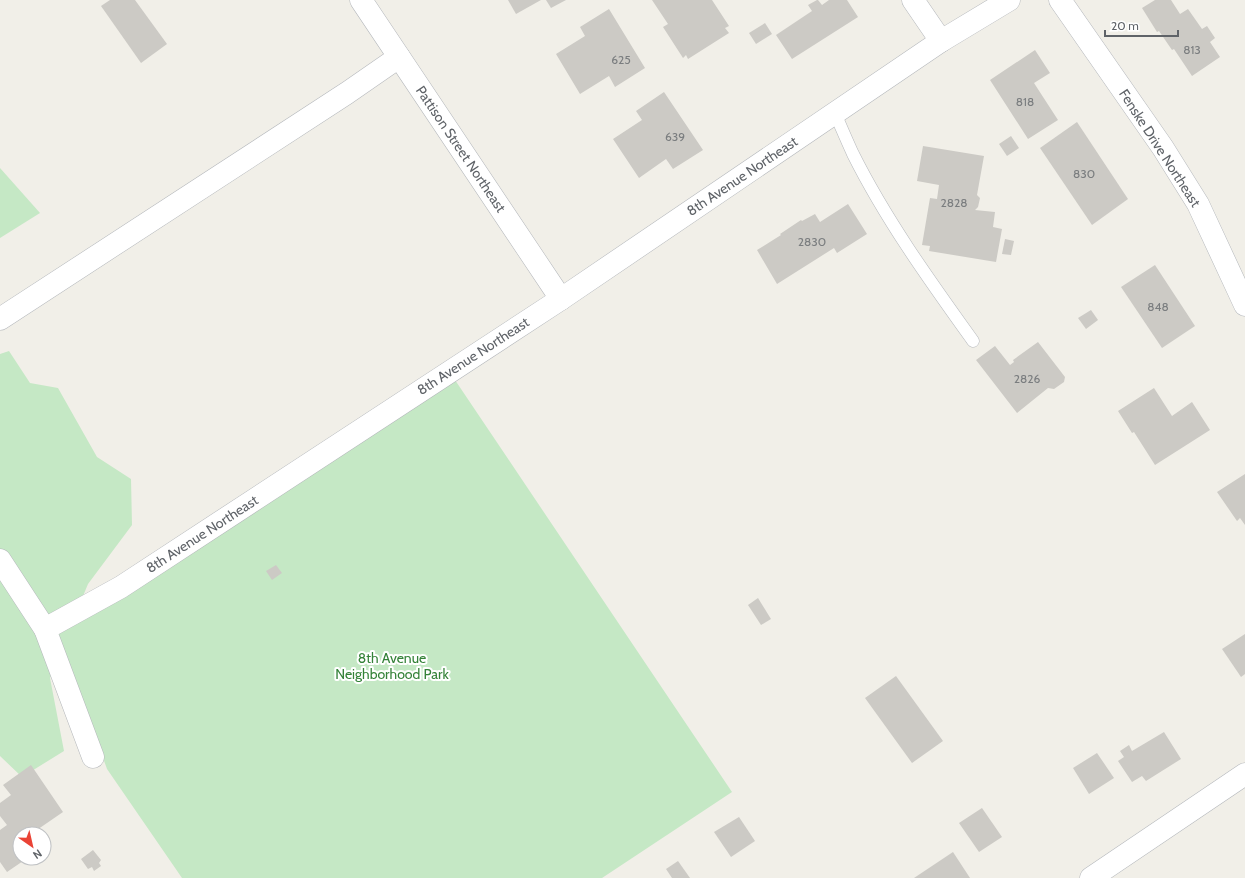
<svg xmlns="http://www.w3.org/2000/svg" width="1245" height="878" font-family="Cabin,sans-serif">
  <rect width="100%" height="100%" fill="#f1efe8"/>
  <g fill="#c5e8c5">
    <path d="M 0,168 L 40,213 L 0,238 Z"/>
    <path d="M 9,351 L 30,383 L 58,388 L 97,457 L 131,479 L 132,525 L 88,584 L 78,608 L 455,380 L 732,792 L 602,878 L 182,878 L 107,769 L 77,685 L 59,655 L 50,678 L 64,751 L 22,777 L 0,756 L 0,354 Z"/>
  </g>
  <g fill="#cccac5">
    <path d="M 110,0 L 135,0 L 167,44 L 141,63 L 101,6 Z"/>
    <path d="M 508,0 L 541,0 L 516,14 Z"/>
    <path d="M 546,0 L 566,0 L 551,8 Z"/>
    <path d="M 652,0 L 712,0 L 729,26 L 725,28 L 729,33 L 688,59 L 686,55 L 683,58 L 663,27 L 668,24 Z"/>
    <path d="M 817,0 L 818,0 L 822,5 L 829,0 L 847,0 L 858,17 L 792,59 L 776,35 L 812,11 L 808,5 Z"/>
    <path d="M 1155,0 L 1171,0 L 1180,14 L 1188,9 L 1202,29 L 1207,26 L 1215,38 L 1210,42 L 1220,57 L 1192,76 L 1174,49 L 1172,50 L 1159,31 L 1157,32 L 1142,8 Z"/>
    <path d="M 609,9 L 645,68 L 615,87 L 609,76 L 580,94 L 556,54 L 585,36 L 580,27 Z"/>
    <path d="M 765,23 L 772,34 L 756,44 L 749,33 Z"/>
    <path d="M 1035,50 L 1050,73 L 1034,83 L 1058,120 L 1028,139 L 990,80 Z"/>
    <path d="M 664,92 L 703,150 L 673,169 L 666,159 L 639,178 L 613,139 L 642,120 L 636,111 Z"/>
    <path d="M 1077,122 L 1128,199 L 1092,225 L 1040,148 Z"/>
    <path d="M 1011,136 L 1019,148 L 1007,156 L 999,144 Z"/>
    <path d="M 923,146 L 984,156 L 977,195 L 980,198 L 978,207 L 975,210 L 995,212 L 993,227 L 1002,229 L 996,262 L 929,251 L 930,246 L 922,245 L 930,198 L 937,199 L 939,185 L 917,181 Z"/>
    <path d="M 848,204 L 867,234 L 837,253 L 834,248 L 777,284 L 757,250 L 781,235 L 780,234 L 801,220 L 802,221 L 815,214 L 820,222 Z"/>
    <path d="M 1005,239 L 1014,241 L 1011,255 L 1002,254 Z"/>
    <path d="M 1155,265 L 1195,326 L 1162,348 L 1121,287 Z"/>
    <path d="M 1091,310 L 1098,320 L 1086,329 L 1078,318 Z"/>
    <path d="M 1038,342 L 1065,377 L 1064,382 L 1054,389 L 1048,388 L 1017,413 L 976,360 L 995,346 L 1010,365 L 1014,362 L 1013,360 Z"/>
    <path d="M 1154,388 L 1172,416 L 1192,402 L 1210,430 L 1155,465 L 1134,432 L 1132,433 L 1118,411 Z"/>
    <path d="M 1245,474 L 1245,525 L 1240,518 L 1237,521 L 1217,492 Z"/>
    <path d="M 276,565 L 282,573 L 272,580 L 266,571 Z"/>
    <path d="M 758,598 L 771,619 L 761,625 L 748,605 Z"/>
    <path d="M 1245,634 L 1245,674 L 1241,677 L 1222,649 Z"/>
    <path d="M 896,676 L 943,741 L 912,763 L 865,698 Z"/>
    <path d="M 1164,732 L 1181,759 L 1146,781 L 1142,776 L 1132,782 L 1118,761 L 1124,757 L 1120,751 L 1129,745 L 1132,751 Z"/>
    <path d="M 1097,753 L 1114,778 L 1089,794 L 1073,768 Z"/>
    <path d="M 31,765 L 63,812 L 31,834 L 20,834 L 20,842 L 16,845 L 20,850 L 20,858 L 26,858 L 26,859 L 7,872 L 0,862 L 0,830 L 7,825 L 0,816 L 0,803 L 11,795 L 3,785 Z"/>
    <path d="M 982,808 L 1002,837 L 979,852 L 959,823 Z"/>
    <path d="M 739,817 L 755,841 L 731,857 L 714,832 Z"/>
    <path d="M 93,850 L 101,860 L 99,863 L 101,866 L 94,871 L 92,867 L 88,869 L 81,859 Z"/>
    <path d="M 953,852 L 970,878 L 914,878 Z"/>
    <path d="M 678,861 L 690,878 L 672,878 L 666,869 Z"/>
  </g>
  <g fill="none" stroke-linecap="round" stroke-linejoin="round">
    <g stroke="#b5b8bc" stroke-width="13">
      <path id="lane" d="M 835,113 C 841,127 847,141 853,154 C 886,220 930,281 973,341"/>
    </g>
    <g stroke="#b5b8bc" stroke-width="23">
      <g id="street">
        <path d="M 361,0 L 561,299"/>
        <path d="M 913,0 L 941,41"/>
        <path d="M 1060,0 L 1163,148 L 1198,204 L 1245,305"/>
        <path d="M 0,319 L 347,93 L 399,57"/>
        <path d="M 0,560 L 45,629"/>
        <path d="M 93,757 L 45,629 L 121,587 L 561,299 L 941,41 L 1009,0"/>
        <path d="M 1091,878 L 1245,774"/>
      </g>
    </g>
    <use href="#lane" stroke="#fff" stroke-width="12"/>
    <use href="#street" stroke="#fff" stroke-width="22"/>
  </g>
  <g text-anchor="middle" stroke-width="4" stroke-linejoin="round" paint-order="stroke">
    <g font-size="12" fill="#7a7d7f">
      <text x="1192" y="54">813</text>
      <text x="621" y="64">625</text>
      <text x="1025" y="106">818</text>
      <text x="675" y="141">639</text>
      <text x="1084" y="178">830</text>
      <text x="954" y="207">2828</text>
      <text x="812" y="246">2830</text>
      <text x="1158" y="311">848</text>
      <text x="1027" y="383">2826</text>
    </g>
    <g font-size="14" fill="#5f6368" stroke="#fff">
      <text transform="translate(1160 148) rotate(57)" y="5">Fenske Drive Northeast</text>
      <text transform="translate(461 149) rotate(56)" y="5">Pattison Street Northeast</text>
      <text transform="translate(742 176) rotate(-34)" y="5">8th Avenue Northeast</text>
      <text transform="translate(473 356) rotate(-33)" y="5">8th Avenue Northeast</text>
      <text transform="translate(202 534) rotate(-33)" y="5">8th Avenue Northeast</text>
    </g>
    <g font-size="14" fill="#348238" stroke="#fff">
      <text x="392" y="663">8th Avenue<tspan x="392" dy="16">Neighborhood Park</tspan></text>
    </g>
  </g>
  <g transform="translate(32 846) rotate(146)"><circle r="19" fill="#ffffff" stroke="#bfc1c3"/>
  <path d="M0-3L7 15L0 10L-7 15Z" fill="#ea4335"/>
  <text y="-6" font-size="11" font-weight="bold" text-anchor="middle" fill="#5f6368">N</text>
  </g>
  <path d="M1105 30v6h73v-6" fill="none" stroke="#5f6368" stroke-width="2"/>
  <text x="1111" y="30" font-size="12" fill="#5f6368" stroke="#ffffff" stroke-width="3" paint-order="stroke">20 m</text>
</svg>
